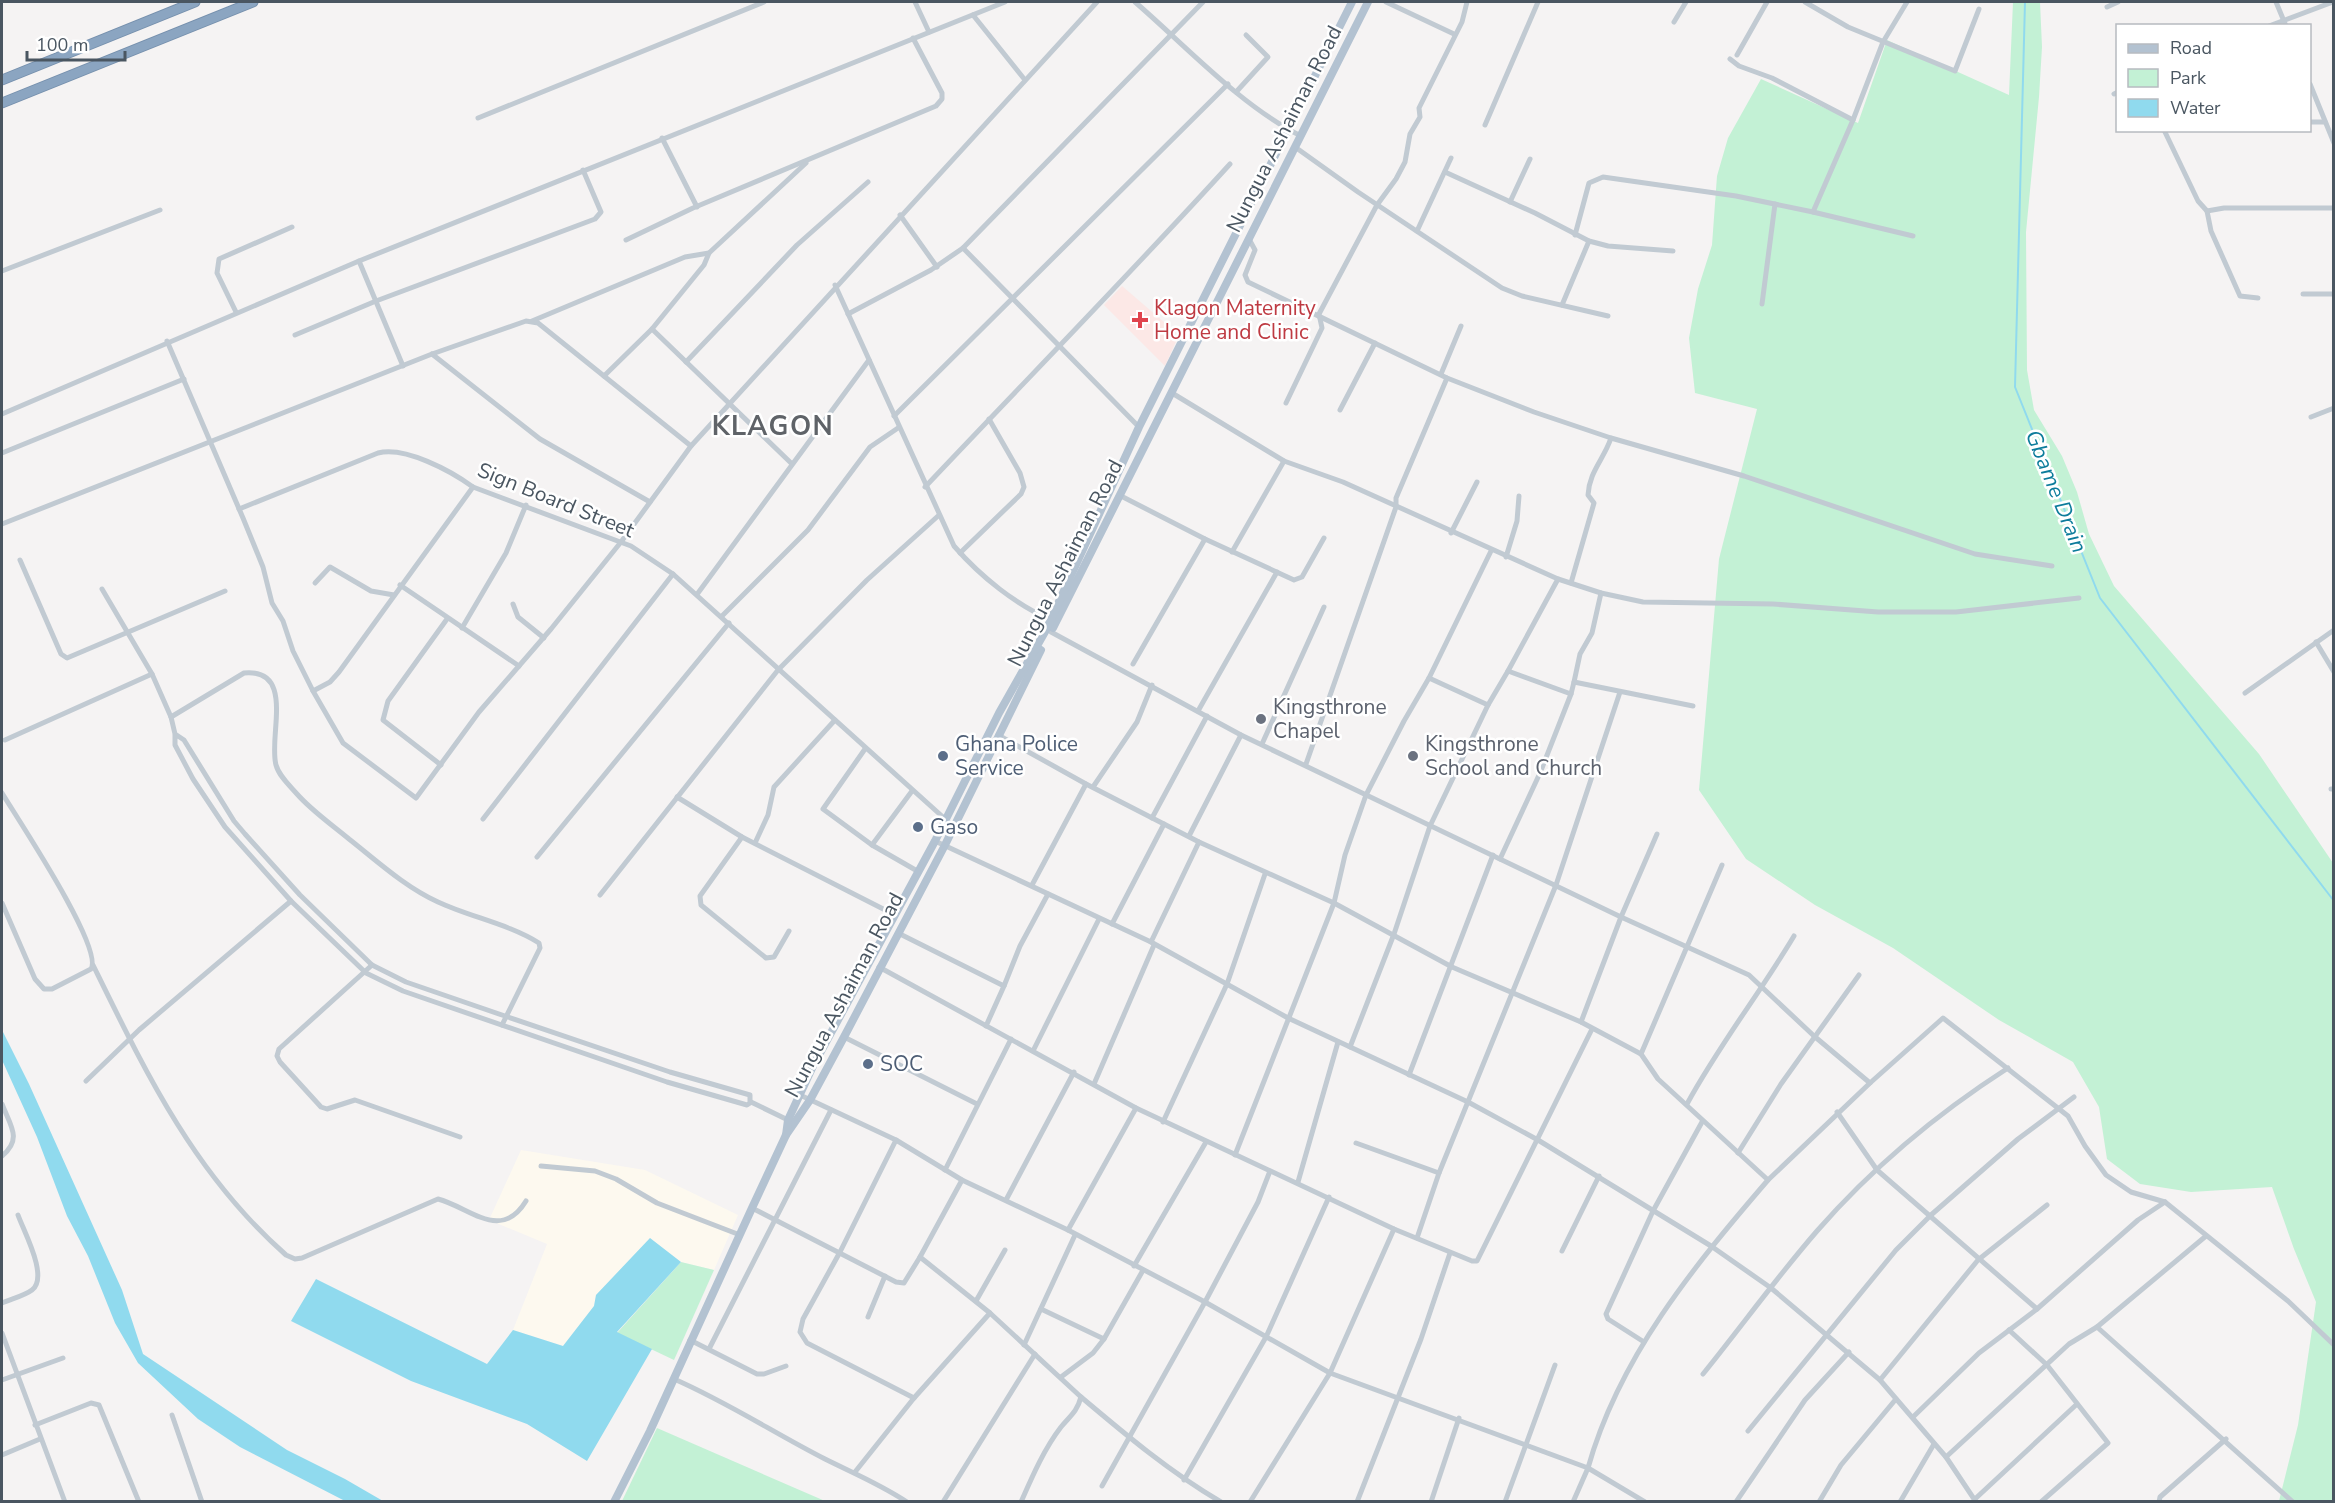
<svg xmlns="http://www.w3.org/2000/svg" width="2335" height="1503" font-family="'Nunito Sans',sans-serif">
  <rect width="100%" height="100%" fill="#f5f3f3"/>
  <path fill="#fdf9ef" d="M 521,1150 L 645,1170 L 738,1215 L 714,1270 L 681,1262 L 650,1238 L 596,1295 L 594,1306 L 563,1346 L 513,1330 L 547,1244 L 489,1220 Z"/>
  <path fill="#fce8e6" d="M 1122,286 L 1179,335 L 1165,366 L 1104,305 Z"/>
  <g fill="#c3f1d5">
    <path d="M 2013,2 L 2040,2 L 2042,47 L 2039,97 L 2026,232 L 2027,370 L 2034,410 L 2062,456 L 2077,492 L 2089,534 L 2114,586 L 2259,754 L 2333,863 L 2333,1501 L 2279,1501 L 2298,1425 L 2316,1302 L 2294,1249 L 2272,1187 L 2191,1192 L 2140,1184 L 2107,1159 L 2099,1107 L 2073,1062 L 1999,1020 L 1893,948 L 1815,905 L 1746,859 L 1699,790 L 1719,559 L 1757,409 L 1695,393 L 1689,338 L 1698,289 L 1712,245 L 1717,176 L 1728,138 L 1761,79 L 1858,123 L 1887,40 L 2009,95 Z"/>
    <path d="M 681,1262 L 714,1270 L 674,1360 L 617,1333 Z"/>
    <path d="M 657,1428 L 825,1501 L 622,1501 Z"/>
  </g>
  <g fill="#90daee">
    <path d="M 2,1030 L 29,1084 L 122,1290 L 143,1354 L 287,1450 L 345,1479 L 383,1501 L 345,1501 L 240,1447 L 198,1419 L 138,1363 L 115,1323 L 88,1256 L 67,1216 L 37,1137 L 2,1060 Z"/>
    <path d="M 650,1238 L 681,1262 L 617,1332 L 652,1349 L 587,1461 L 527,1424 L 411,1381 L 291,1321 L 316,1279 L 487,1364 L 513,1330 L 563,1346 L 594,1306 L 596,1295 Z"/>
  </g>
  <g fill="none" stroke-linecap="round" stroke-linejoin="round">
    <path stroke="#90daee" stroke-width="2" d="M 2025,2 L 2015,387 L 2100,598 L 2334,901"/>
    <g stroke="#7690ad" stroke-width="11">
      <g id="highway">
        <path d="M 2,80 L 195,2"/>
        <path d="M 2,103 L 253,2"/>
      </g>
    </g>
    <g stroke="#c1cad2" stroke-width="5">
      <path d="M 915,2 L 929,32"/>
      <path d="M 1135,2 C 1186,46 1241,106 1301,136"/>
      <path d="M 1386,2 L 1454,34"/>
      <path d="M 1805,2 L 1848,27 L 1955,71 L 1979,9"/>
      <path d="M 2276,2 L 2286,26"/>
      <path d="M 2107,7 L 2118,2"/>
      <path d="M 973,15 L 1025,80"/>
      <path d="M 1674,22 L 1686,2"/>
      <path d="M 2269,26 L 2333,2"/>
      <path d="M 1737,55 L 1767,2"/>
      <path d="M 1730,59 L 1739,66 L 1772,78 L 1853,120 L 1883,42 L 1907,2"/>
      <path d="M 2310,84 L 2334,143"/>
      <path d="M 1237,91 L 1268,57 L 1246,35"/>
      <path d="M 2114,94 L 2118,92"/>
      <path d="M 478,118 L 764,2"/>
      <path d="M 2310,122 L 2325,122"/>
      <path d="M 1485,125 L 1538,2"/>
      <path d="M 2164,130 L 2198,201 L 2207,211 L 2224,208 L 2334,208"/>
      <path d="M 662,138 L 697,207"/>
      <path d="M 1295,147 L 1358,192 L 1502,288 L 1522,296 L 1608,316"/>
      <path d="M 1445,172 L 1535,213 L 1589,241 L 1608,246 L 1673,251"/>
      <path d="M 1510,202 L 1530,159"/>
      <path d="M 2207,211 L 2211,231 L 2240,296 L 2258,298"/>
      <path d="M 1813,212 L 1913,236"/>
      <path d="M 900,215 L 937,267"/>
      <path d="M 1417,231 L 1451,158"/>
      <path d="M 1575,235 L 1589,183 L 1603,177 L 1736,196 L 1813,212 L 1853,120"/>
      <path d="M 1249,239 L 1255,250 L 1245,275 L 1248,282 L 1447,378 L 1534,412 L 1611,438 L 1744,476 L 1975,554 L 2052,566"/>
      <path d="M 626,240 L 693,208 L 936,106 L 942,99 L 942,93 L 913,38"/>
      <path d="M 963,248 L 1139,427"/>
      <path d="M 359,261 L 403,366"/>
      <path d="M 2,271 L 160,210"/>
      <path d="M 835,285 L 954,546 C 981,577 1016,605 1053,621"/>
      <path d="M 2303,294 L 2334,294"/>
      <path d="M 1762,304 L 1775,204"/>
      <path d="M 1562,305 L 1589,241"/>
      <path d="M 236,312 L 217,273 L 219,259 L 292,227"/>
      <path d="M 848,314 L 931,270 L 963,248 L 1203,2"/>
      <path d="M 532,321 L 685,257 L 709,253"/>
      <path d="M 652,329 L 791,463"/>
      <path d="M 295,335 L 376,301 L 595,219 L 601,212 L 583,170"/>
      <path d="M 167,341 L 243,518 L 263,567 L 272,603 L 283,621 L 293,651 L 313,691 L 330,682 L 339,672 L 473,487"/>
      <path d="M 432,354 L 540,439 L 650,502"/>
      <path d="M 686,362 L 797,245 L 868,182"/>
      <path d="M 1441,374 L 1461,326"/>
      <path d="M 604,376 L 652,329 L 704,265 L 709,253 L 806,163"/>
      <path d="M 1172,393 L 1284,461 L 1343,482 L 1558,579 L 1601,593 L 1643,602 L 1773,604 L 1878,612 L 1956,612 L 2079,598"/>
      <path d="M 1286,403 L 1322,328 L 1319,314 L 1377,205 L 1396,179 L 1405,162 L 1410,134 L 1420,117 L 1419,108 L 1462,22 L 1467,2"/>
      <path d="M 1340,410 L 1375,343"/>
      <path d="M 2,414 L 359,261 L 1005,2"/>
      <path d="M 894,416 L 1228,84"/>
      <path d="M 2311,417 L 2334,408"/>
      <path d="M 2,453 L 184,379"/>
      <path d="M 925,487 C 1027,379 1130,274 1230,164"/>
      <path d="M 1121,496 L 1205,539 L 1294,580 L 1302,577 L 1324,538"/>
      <path d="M 239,509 L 378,453 C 405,446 451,471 473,487 L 631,546 L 673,574 L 954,827"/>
      <path d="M 2,524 L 432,354 L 526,321 L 538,323 L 691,446"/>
      <path d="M 1451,533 L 1477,482"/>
      <path d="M 1232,552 L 1284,461"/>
      <path d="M 960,553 L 1021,494 L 1024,487 L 1020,473 L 989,419"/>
      <path d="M 1506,557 L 1517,521 L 1519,496"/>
      <path d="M 20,560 L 61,654 L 67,658 L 225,591"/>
      <path d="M 315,583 L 330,567 L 371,591 L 394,595"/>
      <path d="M 1571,583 L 1594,503 L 1588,495 C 1589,472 1604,459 1611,438"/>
      <path d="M 400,585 L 519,666"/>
      <path d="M 102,589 L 152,674 L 171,717 L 175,734 L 175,745 L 193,779 L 225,827 L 291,901 L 366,973 L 403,991 L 667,1082 L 747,1105 L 750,1103 L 750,1095 L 670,1072 L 505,1016 L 406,982 L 372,965 L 300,895 L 245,834 L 234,821 L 184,740 L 175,734"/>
      <path d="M 698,593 L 869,360"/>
      <path d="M 513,604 L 518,617 L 544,638"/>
      <path d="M 722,616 L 808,530 L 870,447 L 898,428"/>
      <path d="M 462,628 L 506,553 L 526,505"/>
      <path d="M 1051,632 L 1241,735 L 1621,917 L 1657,834"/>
      <path d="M 2316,642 L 2334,672"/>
      <path d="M 1133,664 L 1205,539"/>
      <path d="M 1508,671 L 1558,579"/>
      <path d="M 1429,678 L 1488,705"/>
      <path d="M 1574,682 L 1580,654 L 1592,633 L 1601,593"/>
      <path d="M 313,691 L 343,743 L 416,798 L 479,712 L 551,629 L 621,542 L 691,446 L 1097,2"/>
      <path d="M 2245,693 L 2334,630"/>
      <path d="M 1198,711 L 1277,572"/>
      <path d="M 171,717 L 244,673 C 296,668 268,737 276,765 C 279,776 289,785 297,794 C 312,811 331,824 349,839 C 377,861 405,887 438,902 C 470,917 509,924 539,943 L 540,948 L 502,1025"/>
      <path d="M 5,740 L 152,674"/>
      <path d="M 1262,744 L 1324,607"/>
      <path d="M 865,749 L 823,809 L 872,845 L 919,872"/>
      <path d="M 1306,764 L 1396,507 L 1396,498 L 1447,378"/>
      <path d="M 441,765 L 383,720 L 388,701 L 447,619"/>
      <path d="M 1093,787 L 1137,722 L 1152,685"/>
      <path d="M 2331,789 L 2334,789"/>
      <path d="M 2,793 C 17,818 104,948 91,969 L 52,989 L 44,989 L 35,979 L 2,903"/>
      <path d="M 677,797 L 742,837 L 895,915"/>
      <path d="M 1152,818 L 1207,716"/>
      <path d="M 483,819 L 673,574"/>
      <path d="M 1189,836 L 1241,735"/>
      <path d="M 742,837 L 700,896 L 701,905 L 766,958 L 774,957 L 789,931"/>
      <path d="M 935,841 L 1151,942 L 1288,1018 L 1468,1102 L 1538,1140 L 1711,1246 L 1771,1288 L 1880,1380 L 1946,1457 L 1976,1502"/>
      <path d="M 755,843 L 768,815 L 774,787 L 835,720"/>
      <path d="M 872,845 L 912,791"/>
      <path d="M 537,857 L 729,623"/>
      <path d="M 1500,859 L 1540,773 L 1571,694"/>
      <path d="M 1032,885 L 1086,784"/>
      <path d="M 600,895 L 778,670 L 867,580 L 938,516"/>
      <path d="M 1112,924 L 1164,824"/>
      <path d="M 898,933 L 1004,986 L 1020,946 L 1048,894"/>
      <path d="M 1151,942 L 1199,842"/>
      <path d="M 93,965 C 146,1073 194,1174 286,1255 L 295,1259 L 302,1258 L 438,1199 C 471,1208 501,1242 526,1201"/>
      <path d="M 372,965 L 279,1049 L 277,1056 L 280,1062 L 321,1107 L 327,1109 L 355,1100 L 460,1137"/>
      <path d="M 879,967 L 1136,1108 L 1394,1229 L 1472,1261 L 1477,1261 L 1592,1029"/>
      <path d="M 1581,1022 L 1621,917 L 1749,975 L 1814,1036 L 1870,1083 L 1943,1018 L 2068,1116 L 2085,1146 L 2106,1175 L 2131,1192 L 2165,1202 L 2288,1301 L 2334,1345"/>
      <path d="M 986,1026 L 1004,986"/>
      <path d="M 844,1037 L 977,1104"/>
      <path d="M 1350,1047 L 1394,934 L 1430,826 L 1488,705 L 1508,671 L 1571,694 L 1574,682 L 1693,706"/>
      <path d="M 1033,1051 L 1099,919"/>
      <path d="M 1641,1054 L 1722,865"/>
      <path d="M 1409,1075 L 1493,855"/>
      <path d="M 86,1081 L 139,1030 L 291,901"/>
      <path d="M 1094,1084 L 1154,945"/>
      <path d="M 800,1095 L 896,1140 L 962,1180 L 1068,1230 L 1205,1302 L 1330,1373 L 1588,1468 C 1619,1357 1694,1266 1768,1180 L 1658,1079 L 1641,1054 L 1581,1022 L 1452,967 L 1334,903 L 1199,842 L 1086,784 L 998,735"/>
      <path d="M 751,1102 L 788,1120"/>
      <path d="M 2,1104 C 10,1125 23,1139 2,1156"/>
      <path d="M 1687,1104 C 1719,1045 1760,993 1794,936"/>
      <path d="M 1837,1112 L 1877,1170 L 2037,1309"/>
      <path d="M 1163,1122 L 1227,984 L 1265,874"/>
      <path d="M 896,1140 L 840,1252 L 803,1319 L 800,1332 L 807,1343 L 914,1398"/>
      <path d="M 1356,1143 L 1439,1173"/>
      <path d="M 1738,1153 L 1781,1084 L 1859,975"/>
      <path d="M 1235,1155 L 1334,903 L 1345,855 L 1366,795 L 1404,721 L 1429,678 L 1491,551"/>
      <path d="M 541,1166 L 595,1171 L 616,1179 L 657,1203 L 740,1235"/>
      <path d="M 945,1170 L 1011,1039"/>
      <path d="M 1768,1180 L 1870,1083"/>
      <path d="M 1298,1182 L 1338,1042"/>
      <path d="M 1006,1200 L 1074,1072"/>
      <path d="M 752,1208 L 896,1282 L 904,1283 L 920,1257"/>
      <path d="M 1068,1230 L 1136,1108"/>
      <path d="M 1417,1238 L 1439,1173 L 1556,885 L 1620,692"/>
      <path d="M 1562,1251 L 1599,1176"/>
      <path d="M 1134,1266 L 1206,1142"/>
      <path d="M 976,1301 L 1005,1250"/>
      <path d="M 2,1303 C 11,1299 24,1296 32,1290 C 49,1277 24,1232 18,1215"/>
      <path d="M 1041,1309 L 1104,1339"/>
      <path d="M 990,1313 L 1081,1397 C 1077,1412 1070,1416 1061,1427 C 1044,1449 1032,1477 1021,1502"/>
      <path d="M 868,1317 L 885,1276"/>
      <path d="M 2097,1327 L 2293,1502"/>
      <path d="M 2009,1330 L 2047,1365 L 2108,1443 L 2041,1502"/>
      <path d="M 2,1333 L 65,1502"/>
      <path d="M 690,1340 L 757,1374 L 764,1374 L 786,1366"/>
      <path d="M 1644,1342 L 1608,1319 L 1606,1314 L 1653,1211 L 1702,1122"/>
      <path d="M 1024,1345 L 1075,1235"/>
      <path d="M 709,1349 L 831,1110"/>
      <path d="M 1703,1374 C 1741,1327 1777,1277 1817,1231 C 1872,1168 1938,1113 2008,1068"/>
      <path d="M 1061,1377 L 1093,1353 L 1104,1339 L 1142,1272"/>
      <path d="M 674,1379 C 727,1402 774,1433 825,1459 C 853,1473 880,1484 907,1502"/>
      <path d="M 2,1380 L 63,1358"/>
      <path d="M 1880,1380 L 1978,1260 L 2047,1205"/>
      <path d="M 1081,1397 C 1126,1435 1170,1472 1221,1502"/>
      <path d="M 172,1415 L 202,1502"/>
      <path d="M 1913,1417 L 1979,1353 L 2037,1309 L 2138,1220 L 2165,1202"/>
      <path d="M 35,1425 L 91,1403 L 99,1405 L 139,1502"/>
      <path d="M 1748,1431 L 1896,1250 L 1931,1215 L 2018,1139 L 2074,1097"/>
      <path d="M 2,1455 L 40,1439"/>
      <path d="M 1946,1457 L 2069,1344 L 2097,1327 L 2206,1236"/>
      <path d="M 855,1472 L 914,1398 L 990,1313 L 920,1257 L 962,1180"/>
      <path d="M 1184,1480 L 1266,1337 L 1329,1197"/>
      <path d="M 1102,1486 L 1205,1302 L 1258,1202 L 1270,1171"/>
      <path d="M 1975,1499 L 2077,1404"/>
      <path d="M 943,1502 L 1035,1354"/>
      <path d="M 1250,1502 L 1330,1373 L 1394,1229"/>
      <path d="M 1357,1502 L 1421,1339 L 1450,1253"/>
      <path d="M 1431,1502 L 1459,1418"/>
      <path d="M 1505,1502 L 1555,1365"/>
      <path d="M 1573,1502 L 1588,1468 L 1645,1502"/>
      <path d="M 1736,1502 L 1805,1400 L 1849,1352"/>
      <path d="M 1819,1502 L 1841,1465 L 1896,1399"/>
      <path d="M 1900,1502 L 1934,1444"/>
      <path d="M 2159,1502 L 2160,1497 L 2226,1439"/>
    </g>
    <g stroke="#b3c2d1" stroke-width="8">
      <path d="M 1053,628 L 1368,2"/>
      <path d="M 786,1135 L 810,1100 L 844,1037 L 945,845 L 1041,650"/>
      <path d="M 614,1502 L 650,1431 L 752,1208 L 786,1135 L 788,1120 L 813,1066 L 935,841 L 999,713 L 1046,630 L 1139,427 L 1352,2"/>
    </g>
    <use href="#highway" stroke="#8ba5c1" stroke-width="9"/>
  </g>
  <path fill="#e0444e" stroke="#fff" stroke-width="2" d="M1137 311h6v6h6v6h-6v6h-6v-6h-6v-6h6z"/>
  <g fill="#6b7280" stroke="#fff" stroke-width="2">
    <circle cx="1261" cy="719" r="6"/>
    <circle cx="1413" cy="756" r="6"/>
  </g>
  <g fill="#5c6f8a" stroke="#fff" stroke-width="2">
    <circle cx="943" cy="756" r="6"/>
    <circle cx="918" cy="827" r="6"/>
    <circle cx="868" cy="1064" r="6"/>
  </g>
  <g text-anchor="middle" stroke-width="5" stroke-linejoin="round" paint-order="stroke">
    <g font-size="21" fill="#4a5661" stroke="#fff">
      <text transform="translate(1284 129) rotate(-63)" y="7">Nungua Ashaiman Road</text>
      <text transform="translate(556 500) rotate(22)" y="7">Sign Board Street</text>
      <text transform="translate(1065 563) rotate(-63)" y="7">Nungua Ashaiman Road</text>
      <text transform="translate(844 995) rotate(-62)" y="7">Nungua Ashaiman Road</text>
    </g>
    <g font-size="21" fill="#be3a42" stroke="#fff" text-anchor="start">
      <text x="1154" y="315">Klagon Maternity<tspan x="1154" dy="24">Home and Clinic</tspan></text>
    </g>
    <g font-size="21" fill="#5b616d" stroke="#fff" text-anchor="start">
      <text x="1273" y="714">Kingsthrone<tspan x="1273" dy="24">Chapel</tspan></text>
      <text x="1425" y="751">Kingsthrone<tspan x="1425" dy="24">School and Church</tspan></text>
    </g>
    <g font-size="21" fill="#4e5e75" stroke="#fff" text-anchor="start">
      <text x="955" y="751">Ghana Police<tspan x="955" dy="24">Service</tspan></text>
      <text x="930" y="834">Gaso</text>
      <text x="880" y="1071">SOC</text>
    </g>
    <g font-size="22" font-style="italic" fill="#0c7c9b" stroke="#fff">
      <text transform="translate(2057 491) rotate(68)" y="8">Gbame Drain</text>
    </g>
    <g font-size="27" font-weight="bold" letter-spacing="1.5" fill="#5f6368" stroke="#fff">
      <text x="773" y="435">KLAGON</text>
    </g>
  </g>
  <rect width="2335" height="1503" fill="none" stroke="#4a5661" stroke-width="6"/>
  <rect x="2116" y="24" width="195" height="108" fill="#ffffff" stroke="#b7bbc0" stroke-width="1.5"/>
  <rect x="2128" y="44" width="30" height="9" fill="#b3c2d1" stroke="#b7bbc0" stroke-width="1.5"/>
  <text x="2170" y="54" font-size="18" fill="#4a5661">Road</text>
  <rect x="2128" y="69" width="30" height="18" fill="#c3f1d5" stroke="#b7bbc0" stroke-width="1.5"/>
  <text x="2170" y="84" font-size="18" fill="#4a5661">Park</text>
  <rect x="2128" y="99" width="30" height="18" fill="#90daee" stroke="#b7bbc0" stroke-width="1.5"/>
  <text x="2170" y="114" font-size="18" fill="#4a5661">Water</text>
  <path d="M27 51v9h98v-9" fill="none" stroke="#4a5661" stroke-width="3"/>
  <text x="36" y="51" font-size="18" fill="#4a5661" stroke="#ffffff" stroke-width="4.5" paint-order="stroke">100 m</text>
</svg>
